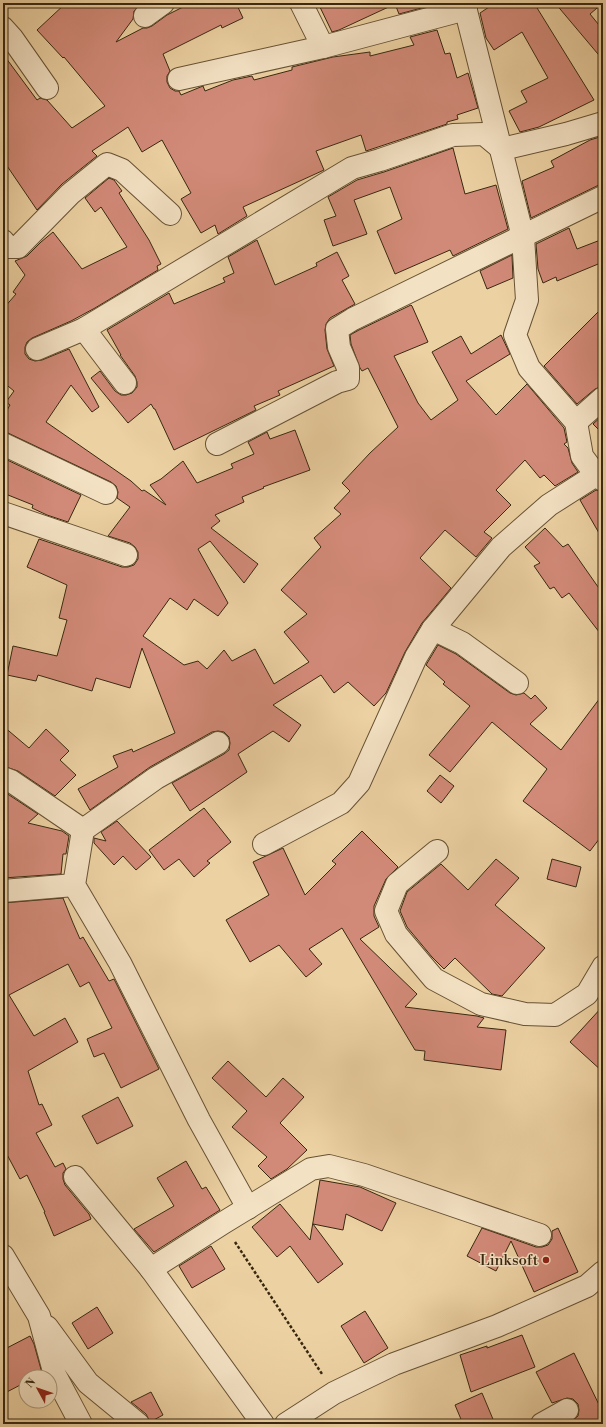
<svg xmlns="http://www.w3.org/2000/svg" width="606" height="1427" font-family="'Libre Bodoni',serif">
  <rect width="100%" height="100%" fill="#ecd1a2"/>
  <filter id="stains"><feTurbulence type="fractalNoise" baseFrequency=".005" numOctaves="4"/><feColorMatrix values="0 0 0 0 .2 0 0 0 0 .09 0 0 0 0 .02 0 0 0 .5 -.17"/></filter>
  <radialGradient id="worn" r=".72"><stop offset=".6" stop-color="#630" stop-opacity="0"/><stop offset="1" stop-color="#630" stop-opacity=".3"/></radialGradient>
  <g fill="#d28a78" stroke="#392810">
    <path d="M 66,3 L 142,3 L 134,11 L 133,19 L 116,42 L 143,28 L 147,28 L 152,26 L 167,15 L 191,3 L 236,3 L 243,18 L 222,28 L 221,25 L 163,54 L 170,71 L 167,76 L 167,82 L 170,88 L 175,91 L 179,91 L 181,95 L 203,86 L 205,91 L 233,80 L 252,76 L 254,80 L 292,70 L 292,67 L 333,57 L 370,52 L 370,56 L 414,45 L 410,37 L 437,30 L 445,54 L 450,53 L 457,78 L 468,73 L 478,108 L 457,115 L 458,119 L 447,122 L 447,124 L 366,151 L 361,135 L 316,151 L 324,170 L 243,207 L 247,216 L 218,234 L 215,225 L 201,233 L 181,199 L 191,193 L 162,140 L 142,152 L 128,127 L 92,151 L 97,156 L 62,184 L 37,210 L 3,160 L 3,54 L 37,100 L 40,98 L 47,100 L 72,128 L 105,106 L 64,57 L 63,58 L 37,30 Z"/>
    <path d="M 318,3 L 428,3 L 429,6 L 399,14 L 395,4 L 339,30 L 332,32 Z"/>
    <path d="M 495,3 L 534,3 L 594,100 L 539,127 L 520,132 L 509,111 L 527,102 L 521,91 L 548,78 L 522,32 L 494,50 L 486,38 L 480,13 Z"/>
    <path d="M 555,3 L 603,3 L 590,14 L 603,30 L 603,60 Z"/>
    <path d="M 603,136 L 603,183 L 531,218 L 522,181 L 554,167 L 551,161 L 590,140 Z"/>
    <path d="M 453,148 L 465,194 L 496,185 L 508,229 L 453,256 L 450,250 L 395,274 L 377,231 L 402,219 L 390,187 L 354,200 L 367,234 L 333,246 L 324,220 L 336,216 L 328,197 L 357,180 L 384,172 Z"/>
    <path d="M 109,178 L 114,180 L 122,191 L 119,193 L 149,240 L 161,264 L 157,266 L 158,270 L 95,308 L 71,321 L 32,338 L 27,342 L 25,347 L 25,354 L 29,359 L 35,361 L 42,360 L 69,349 L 99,407 L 92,412 L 71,385 L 46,422 L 131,481 L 142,491 L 144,490 L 166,505 L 150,485 L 161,479 L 183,461 L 197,483 L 233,468 L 231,464 L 254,454 L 248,442 L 267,432 L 270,439 L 295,430 L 310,470 L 263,487 L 264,488 L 242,497 L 244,502 L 215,515 L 220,521 L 211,528 L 258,564 L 244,583 L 210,541 L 198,549 L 228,603 L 218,616 L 194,599 L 187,610 L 170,598 L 143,636 L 184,665 L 198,661 L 207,669 L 224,650 L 232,661 L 255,649 L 274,684 L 309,662 L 284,632 L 307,614 L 281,590 L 321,547 L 314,538 L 341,514 L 334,508 L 350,491 L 342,483 L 370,453 L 398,427 L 368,368 L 362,371 L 360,368 L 351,344 L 350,335 L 359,330 L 411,305 L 412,306 L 428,342 L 394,356 L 418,403 L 431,420 L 458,400 L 432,352 L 461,336 L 471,354 L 501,335 L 510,354 L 466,381 L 496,415 L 527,384 L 564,428 L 567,442 L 564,444 L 568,448 L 572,463 L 578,472 L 555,486 L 544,475 L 540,478 L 525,460 L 496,490 L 511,505 L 484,532 L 492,538 L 476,557 L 445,530 L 420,558 L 451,588 L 422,623 L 405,652 L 386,693 L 374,706 L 348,682 L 334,693 L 321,675 L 273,705 L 301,725 L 289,742 L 273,731 L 238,754 L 247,772 L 190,811 L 172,783 L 224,754 L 229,750 L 230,743 L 229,737 L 224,732 L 218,731 L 212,732 L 150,767 L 90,810 L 78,789 L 118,767 L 113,756 L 132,749 L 133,752 L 175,733 L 142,648 L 130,688 L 96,678 L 92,691 L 38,675 L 36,681 L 7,675 L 13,646 L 57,656 L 67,620 L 59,618 L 67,585 L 27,567 L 39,539 L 122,567 L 128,567 L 134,565 L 138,559 L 138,552 L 135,547 L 130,543 L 108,536 L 130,507 L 117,498 L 118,492 L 116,486 L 111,482 L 8,433 L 3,432 L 3,417 L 10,405 L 6,402 L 14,391 L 3,382 L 3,309 L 16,294 L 13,292 L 25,275 L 15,261 L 27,256 L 41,242 L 53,232 L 82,269 L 127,247 L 101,207 L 95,212 L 85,198 Z"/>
    <path d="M 569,228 L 577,249 L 603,239 L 603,262 L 557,281 L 556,277 L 543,283 L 538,269 L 536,244 Z"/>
    <path d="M 257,240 L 275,285 L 317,266 L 316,263 L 337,252 L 349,276 L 342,280 L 355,304 L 330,318 L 326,324 L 325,330 L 327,349 L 334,366 L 278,391 L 280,395 L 254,406 L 256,410 L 174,450 L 155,409 L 154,409 L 151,404 L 128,423 L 91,378 L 100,371 L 115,391 L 121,395 L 126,395 L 132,393 L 137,387 L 137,382 L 135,376 L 120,355 L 121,355 L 107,330 L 169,293 L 174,304 L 225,282 L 223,278 L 234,273 L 228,257 Z"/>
    <path d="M 512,255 L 513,278 L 487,289 L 480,271 Z"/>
    <path d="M 603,307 L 603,386 L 595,389 L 577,404 L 544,366 Z"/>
    <path d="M 603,415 L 603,434 L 593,424 Z"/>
    <path d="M 3,458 L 81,495 L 68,522 L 47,515 L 32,508 L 33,505 L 3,493 Z"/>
    <path d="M 596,490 L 603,492 L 603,540 L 580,500 Z"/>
    <path d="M 545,528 L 563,547 L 568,544 L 603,594 L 603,637 L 569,593 L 562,598 L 554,587 L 550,589 L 534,566 L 540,563 L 525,547 Z"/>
    <path d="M 438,645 L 456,654 L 510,693 L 516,695 L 524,693 L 531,699 L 535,695 L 547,708 L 530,724 L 561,750 L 603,694 L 603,834 L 590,851 L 523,801 L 547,769 L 492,722 L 450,772 L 429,755 L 470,706 L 443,684 L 445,682 L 426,665 Z"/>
    <path d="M 3,726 L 29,748 L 46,729 L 69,751 L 60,760 L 76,775 L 55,796 L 18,771 L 3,766 Z"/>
    <path d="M 440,775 L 454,786 L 441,803 L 427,791 Z"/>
    <path d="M 3,791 L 38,814 L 28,823 L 62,831 L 69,836 L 66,854 L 63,854 L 61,874 L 3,878 Z"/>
    <path d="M 204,808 L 231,842 L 207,861 L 210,863 L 194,877 L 179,859 L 164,870 L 149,850 Z"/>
    <path d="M 117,821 L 151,857 L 136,870 L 123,856 L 114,865 L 94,843 L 94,838 L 106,841 L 101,832 Z"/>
    <path d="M 362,831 L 398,867 L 386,879 L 374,906 L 374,916 L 379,927 L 360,939 L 417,994 L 405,1007 L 477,1016 L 484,1018 L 477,1027 L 506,1030 L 501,1070 L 424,1060 L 425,1051 L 415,1050 L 342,928 L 309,949 L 322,964 L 306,977 L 279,945 L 250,962 L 226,920 L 269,895 L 253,862 L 283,848 L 305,895 L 336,864 L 332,861 Z"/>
    <path d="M 496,859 L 519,878 L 495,905 L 545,948 L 502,996 L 492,994 L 455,958 L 444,969 L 432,957 L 407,927 L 400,911 L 407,892 L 441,864 L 468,890 Z"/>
    <path d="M 552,859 L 581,867 L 576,887 L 547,879 Z"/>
    <path d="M 63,898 L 73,923 L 80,939 L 83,937 L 109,981 L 114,979 L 159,1069 L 121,1088 L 104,1053 L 94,1057 L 87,1039 L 112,1028 L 89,982 L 80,987 L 68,964 L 9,995 L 34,1036 L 65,1018 L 78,1042 L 28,1071 L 39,1105 L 42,1104 L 52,1125 L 36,1133 L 55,1167 L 63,1163 L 66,1169 L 63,1173 L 63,1179 L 65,1185 L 89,1214 L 91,1219 L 54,1236 L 44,1212 L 45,1212 L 27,1175 L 20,1179 L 3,1147 L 3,903 Z"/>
    <path d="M 603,1006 L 603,1072 L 570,1042 Z"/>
    <path d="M 228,1061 L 266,1097 L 283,1078 L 304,1097 L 280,1123 L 307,1150 L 287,1169 L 271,1179 L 258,1166 L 267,1157 L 232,1127 L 247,1111 L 212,1078 Z"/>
    <path d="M 118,1097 L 133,1126 L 97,1144 L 82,1116 Z"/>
    <path d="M 186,1161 L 202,1189 L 206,1187 L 220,1210 L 154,1252 L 134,1229 L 174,1206 L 157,1178 Z"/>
    <path d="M 320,1180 L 360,1187 L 396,1203 L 382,1231 L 346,1214 L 343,1230 L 313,1224 L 343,1264 L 318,1283 L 290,1246 L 277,1257 L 252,1227 L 280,1204 L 310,1240 Z"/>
    <path d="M 482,1228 L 536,1247 L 542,1247 L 548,1245 L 552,1239 L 552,1231 L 558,1228 L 578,1272 L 534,1292 L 511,1241 L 496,1271 L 467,1256 Z"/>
    <path d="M 211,1246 L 225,1269 L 192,1288 L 179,1266 Z"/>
    <path d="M 97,1307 L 113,1333 L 88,1349 L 72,1323 Z"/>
    <path d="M 365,1311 L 388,1348 L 364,1363 L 341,1326 Z"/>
    <path d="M 522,1335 L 535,1367 L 471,1392 L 460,1355 L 487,1346 L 487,1348 Z"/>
    <path d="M 30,1336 L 34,1344 L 42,1373 L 35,1377 L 26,1377 L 26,1382 L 3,1394 L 3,1350 Z"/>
    <path d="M 574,1353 L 603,1413 L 603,1424 L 571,1424 L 571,1422 L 578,1416 L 579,1410 L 578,1404 L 573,1399 L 567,1398 L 552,1403 L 536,1372 Z"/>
    <path d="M 151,1392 L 163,1415 L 150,1422 L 146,1414 L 131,1402 Z"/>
    <path d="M 482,1393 L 495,1424 L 463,1424 L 455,1405 Z"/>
  </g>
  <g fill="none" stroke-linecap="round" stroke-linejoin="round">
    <g stroke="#665234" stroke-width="24">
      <g id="minor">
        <path d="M 301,3 L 323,47"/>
        <path d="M 464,3 L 523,237 L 527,300 L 515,335 L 529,368 L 576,422 L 582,456 L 596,475 L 603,480"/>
        <path d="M 145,16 L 163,3"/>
        <path d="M 3,28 L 12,38 L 47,88"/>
        <path d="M 179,79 L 323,47 L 466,9"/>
        <path d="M 3,241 L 8,247 L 18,247 L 70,194 L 107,164 L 122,170 L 170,214"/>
        <path d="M 84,329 L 125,383"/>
        <path d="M 37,349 L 84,329 L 352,168 L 380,160 L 453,135 L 484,134 L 502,149 L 566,134 L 603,123"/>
        <path d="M 576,422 L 603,398"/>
        <path d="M 3,444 L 106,493"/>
        <path d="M 217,444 L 337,382 L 348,379 L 348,368 L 339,347 L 337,329 L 353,319 L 603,197"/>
        <path d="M 3,513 L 126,555"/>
        <path d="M 517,683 L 462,643 L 433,629 L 501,547 L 549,505 L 596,475"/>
        <path d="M 3,778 L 11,781 L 83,830 L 74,885 L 120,963 L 199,1120 L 248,1208"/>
        <path d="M 83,830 L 156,778 L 218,743"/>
        <path d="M 264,844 L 341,803 L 359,783 L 416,657 L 433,629"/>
        <path d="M 437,851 L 397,884 L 386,911 L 396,934 L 434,979 L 481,1004 L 525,1014 L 555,1015 L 587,994 L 603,967"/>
        <path d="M 3,891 L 74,885"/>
        <path d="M 75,1177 L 151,1269 L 263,1424"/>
        <path d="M 3,1256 L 39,1316 L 55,1375 L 81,1424"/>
        <path d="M 151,1269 L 223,1223 L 311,1169 L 329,1166 L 364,1175 L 540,1235"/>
        <path d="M 47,1327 L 88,1383 L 138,1424"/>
        <path d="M 286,1424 L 334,1393 L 394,1364 L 497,1326 L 587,1286 L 603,1272"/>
        <path d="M 542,1424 L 567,1410"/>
      </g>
    </g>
    <path stroke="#392810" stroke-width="2.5" stroke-dasharray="3 2" stroke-linecap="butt" d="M 235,1242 L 322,1374"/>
    <use href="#minor" stroke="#f3e1c3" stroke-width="22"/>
  </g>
  <circle fill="#8f2418" stroke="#f3e1c3" stroke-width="1.5" cx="546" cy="1260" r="4"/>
  <g text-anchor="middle" stroke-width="3" stroke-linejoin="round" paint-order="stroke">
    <g font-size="15" fill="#392810" stroke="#f3e1c3" text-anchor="end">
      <text x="538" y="1265">Linksoft</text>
    </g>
  </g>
  <rect width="606" height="1427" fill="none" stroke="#ecd1a2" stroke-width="16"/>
  <rect x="4" y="4" width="598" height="1419" fill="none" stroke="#392810" stroke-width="2"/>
  <rect x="8" y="8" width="590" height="1411" fill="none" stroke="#392810"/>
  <g transform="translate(38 1389) rotate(310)"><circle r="19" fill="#f3e1c3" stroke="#a9977b"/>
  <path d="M0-3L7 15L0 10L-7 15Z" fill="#8f2418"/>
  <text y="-6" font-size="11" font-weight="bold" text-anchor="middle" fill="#392810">N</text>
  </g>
  <rect width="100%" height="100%" filter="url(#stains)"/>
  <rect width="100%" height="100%" fill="url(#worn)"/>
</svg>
